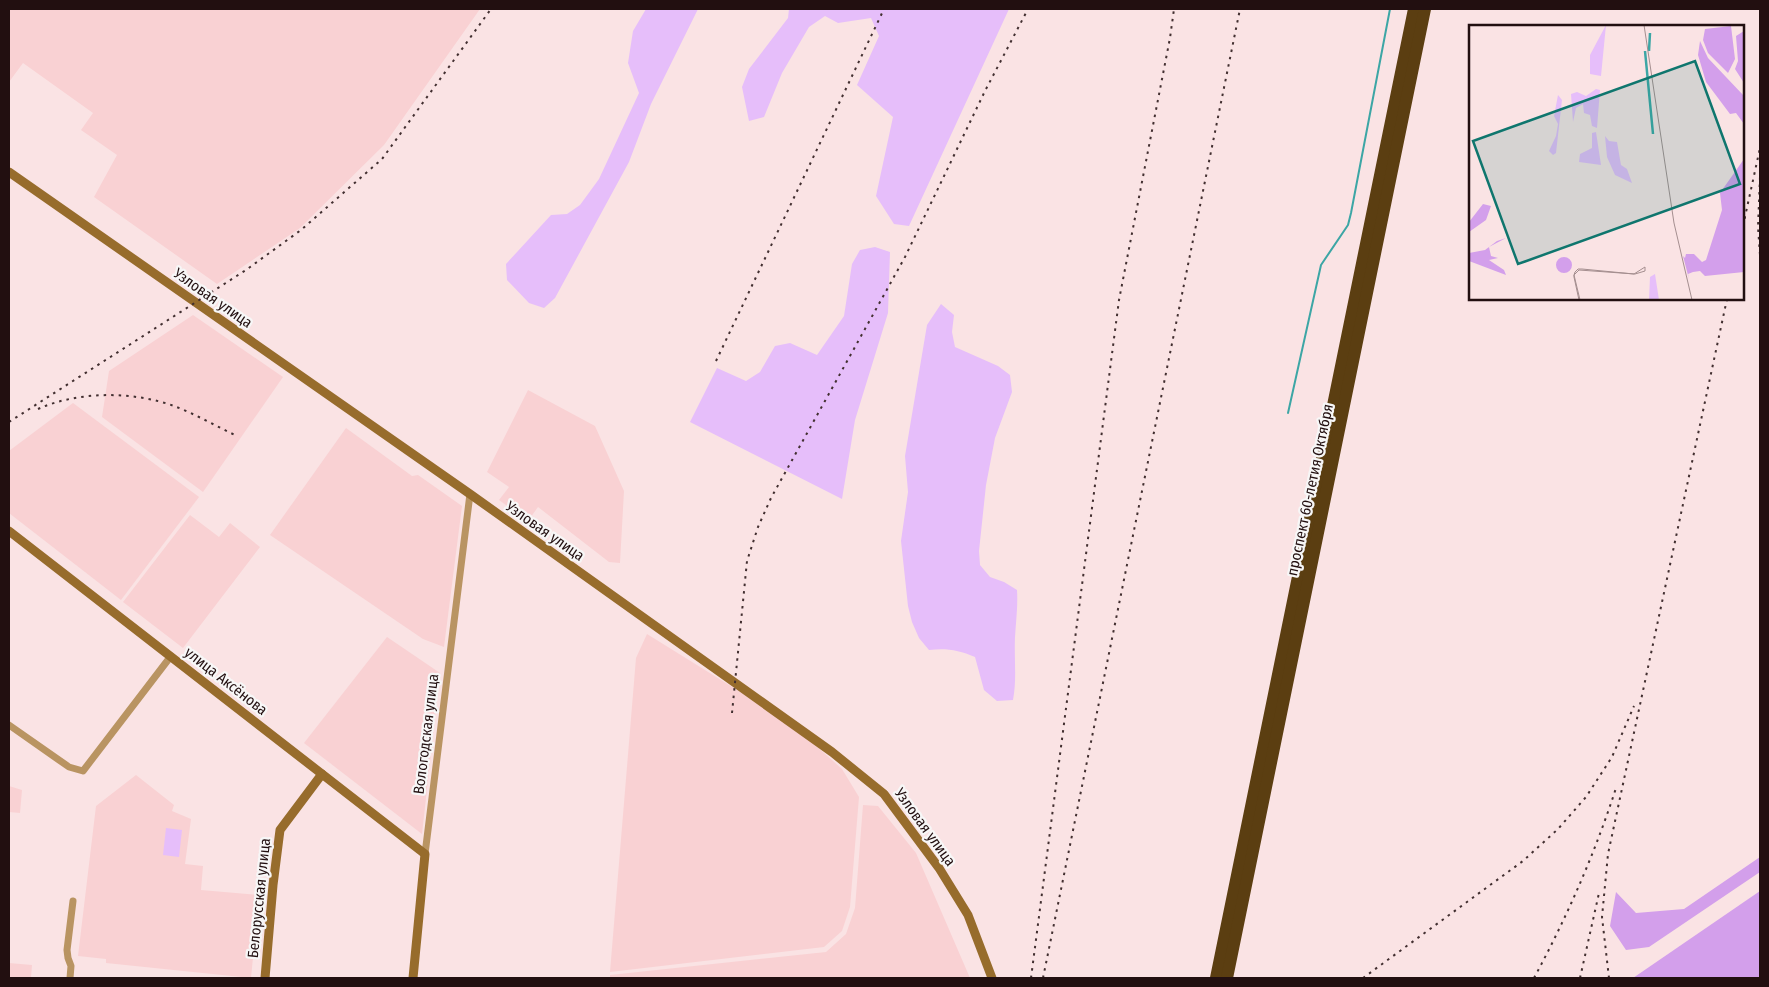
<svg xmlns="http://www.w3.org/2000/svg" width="1769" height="987" font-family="'Fira Sans Condensed',sans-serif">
  <rect width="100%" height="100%" fill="#fae3e4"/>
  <g fill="#f9d1d3">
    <path d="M 9,9 L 480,9 L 384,145 L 300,228 L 217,284 L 94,197 L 117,155 L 81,130 L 93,113 L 23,63 L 9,82 Z"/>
    <path d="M 193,315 L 283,377 L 203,492 L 102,417 L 109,371 Z"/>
    <path d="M 528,390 L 595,426 L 624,491 L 620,563 L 609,562 L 538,507 L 528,521 L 499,500 L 509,487 L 487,472 Z"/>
    <path d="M 73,403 L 199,497 L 121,600 L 9,513 L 9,451 Z"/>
    <path d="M 346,428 L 412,476 L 418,475 L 462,506 L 444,647 L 423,639 L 270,535 Z"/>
    <path d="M 190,515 L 219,537 L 230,523 L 260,547 L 183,648 L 123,602 Z"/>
    <path d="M 647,634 L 742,693 L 814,744 L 842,769 L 859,797 L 850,907 L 842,931 L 824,947 L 610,972 L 636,658 Z"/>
    <path d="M 387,637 L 440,673 L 422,834 L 304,743 Z"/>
    <path d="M 136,775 L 174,805 L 172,811 L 191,819 L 185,864 L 203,866 L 201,890 L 259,895 L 251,978 L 106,963 L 106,959 L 78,956 L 96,806 Z"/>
    <path d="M 9,786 L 22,790 L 20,813 L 9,812 Z"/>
    <path d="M 863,805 L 878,806 L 916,853 L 970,978 L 610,978 L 610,975 L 826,952 L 846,934 L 855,908 Z"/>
    <path d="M 9,963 L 32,965 L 31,978 L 9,978 Z"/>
  </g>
  <g fill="#e6befa">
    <path d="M 646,9 L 698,9 L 651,104 L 629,162 L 555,298 L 544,308 L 529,303 L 507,280 L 506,264 L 551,215 L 567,214 L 580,205 L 599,179 L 639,93 L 628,63 L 633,31 Z"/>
    <path d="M 789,9 L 1009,9 L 909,226 L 894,224 L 876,196 L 893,117 L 857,85 L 879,36 L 871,18 L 838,23 L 825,16 L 809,27 L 782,73 L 764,117 L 749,121 L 742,87 L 749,69 L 788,18 Z"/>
    <path d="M 875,247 L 890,252 L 888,313 L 855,420 L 842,499 L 690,422 L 717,368 L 746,381 L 760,372 L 775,346 L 790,343 L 817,355 L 844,316 L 852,264 L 860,250 Z"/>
    <path d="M 941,304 L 954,315 L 952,332 L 955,347 L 998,366 L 1010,375 L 1012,392 L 995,438 L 986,485 L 979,551 L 980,565 L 990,577 L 1004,582 L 1017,590 C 1018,606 1016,621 1015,637 C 1014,659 1017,679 1013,700 L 997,701 L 984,690 L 975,657 C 959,650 946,648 929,650 L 919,638 L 912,622 L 908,606 L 901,541 L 908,492 L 905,456 L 927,325 Z"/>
    <path d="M 166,828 L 182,830 L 179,857 L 163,855 Z"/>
  </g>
  <g fill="#d39feb">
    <path d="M 1760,857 L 1760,872 L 1649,947 L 1626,950 L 1610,926 L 1616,892 L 1636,913 L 1684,909 Z"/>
    <path d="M 1760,891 L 1760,978 L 1633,978 Z"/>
  </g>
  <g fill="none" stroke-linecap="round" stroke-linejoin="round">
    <path stroke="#3ca6a5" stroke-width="2" d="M 1288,413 L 1321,265 L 1348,225 L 1351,213 L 1390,9"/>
    <g stroke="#b99462" stroke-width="7">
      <path d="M 9,725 L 69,767 L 83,771 L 171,656"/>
      <path d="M 425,854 L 470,494"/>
      <path d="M 70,978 L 71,966 L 68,958 L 67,950 L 73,901"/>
    </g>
    <g stroke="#976c2c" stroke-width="9">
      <path d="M 9,172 L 470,494 L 832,752 L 884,794 L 939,868 L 968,915 L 992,978"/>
      <path d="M 9,531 L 425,854 L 413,978"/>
      <path d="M 265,978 L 273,885 L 280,830 L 322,774"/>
    </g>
    <g stroke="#5b3e11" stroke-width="12">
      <path d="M 1216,978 L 1414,9"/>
      <path d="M 1227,978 L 1425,9"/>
    </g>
    <g stroke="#422f30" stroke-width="2" stroke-dasharray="2.5 5" stroke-linecap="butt">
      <path d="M 1760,177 L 1758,227 L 1760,255"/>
      <path d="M 1743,226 L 1760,148"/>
      <path d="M 716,361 L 884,9"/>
      <path d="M 38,409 C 78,391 133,391 174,406 C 195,414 216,426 237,436"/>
      <path d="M 9,422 L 246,270 L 301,230 L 382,159 L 491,9"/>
      <path d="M 732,713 L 747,561 L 758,527 L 771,498 L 905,257 L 985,91 L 1028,9"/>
      <path d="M 1031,978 L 1119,300 L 1170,38 L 1174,9"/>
      <path d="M 1043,978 L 1240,9"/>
      <path d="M 1363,978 L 1523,861 L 1558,829 L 1586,797 L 1612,757 L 1634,706"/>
      <path d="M 1534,978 C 1567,917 1595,853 1616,788"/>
      <path d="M 1580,978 L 1599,893"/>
      <path d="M 1609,978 L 1602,917 L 1608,854 L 1727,299"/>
    </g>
  </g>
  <g text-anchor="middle" stroke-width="4.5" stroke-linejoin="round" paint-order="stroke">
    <g font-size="15" fill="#220f10" stroke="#f7f7f7">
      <text transform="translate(213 298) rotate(35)" y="5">Узловая улица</text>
      <text transform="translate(1310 490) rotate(-78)" y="5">проспект 60-летия Октября</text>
      <text transform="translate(545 531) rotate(35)" y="5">Узловая улица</text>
      <text transform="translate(226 681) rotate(38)" y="5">улица Аксёнова</text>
      <text transform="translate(426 734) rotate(-83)" y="5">Вологодская улица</text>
      <text transform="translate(925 827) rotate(54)" y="5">Узловая улица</text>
      <text transform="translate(259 898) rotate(-84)" y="5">Белорусская улица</text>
    </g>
  </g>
  <g transform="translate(1469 25)">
    <rect width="275" height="275" fill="#fae3e4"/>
    <path d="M 137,0 L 132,51 L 121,49 L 121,30 ZM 127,64 L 131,65 L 128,103 L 123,101 L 121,90 L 115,88 L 114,79 L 107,83 L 104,97 L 102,69 L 108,67 L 117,71 ZM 89,70 L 93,75 L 87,128 L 84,130 L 80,126 L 87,111 L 89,99 L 85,91 ZM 127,107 L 132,140 L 110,137 L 111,129 L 123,123 L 123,108 ZM 136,111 L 140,116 L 148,117 L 152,140 L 158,144 L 163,158 L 146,150 L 138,132 ZM 186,249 L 190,275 L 180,275 L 181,252 Z" fill="#e6befa"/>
    <path d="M 262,1 L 266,34 L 259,48 L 239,28 L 234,15 L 236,4 ZM 275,6 L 275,58 L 266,44 L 269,36 L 267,11 ZM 231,16 L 239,33 L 275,71 L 275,99 L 267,88 L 261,89 L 237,57 L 229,30 ZM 275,134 L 275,247 L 236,251 L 231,246 L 224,247 L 219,249 L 220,254 L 214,231 L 216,233 L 217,229 L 225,229 L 233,237 L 237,235 L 253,185 L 251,168 ZM 14,179 L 22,181 L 17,195 L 0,207 L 0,197 ZM 37,213 L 20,222 L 22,231 L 29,233 L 20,235 L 35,245 L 37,250 L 0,236 L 0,228 L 16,225 L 28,216 ZM87 240a8 8 0 1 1 16 0a8 8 0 1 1-16 0Z" fill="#d39feb"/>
    <path fill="none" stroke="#3ca6a5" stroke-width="2.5" d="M 176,26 L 184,109M 180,26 L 181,8"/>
    <path fill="none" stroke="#a48e8f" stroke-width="1" d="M 175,0 L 205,198 L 223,275M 110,275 L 105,252 L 105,250 L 106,247 L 109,244 L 113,244 L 165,249 L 176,242 L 176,246 L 166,249 L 110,245 L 105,250 L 111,275"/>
    <path fill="#0f766e" fill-opacity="0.15" stroke="#0f766e" stroke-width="2.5" d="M 226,36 L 271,159 L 49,239 L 4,116 Z"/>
    <rect width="275" height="275" fill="none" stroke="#220f10" stroke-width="2.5"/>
  </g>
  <rect width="1769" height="987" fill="none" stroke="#220f10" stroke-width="20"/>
</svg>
